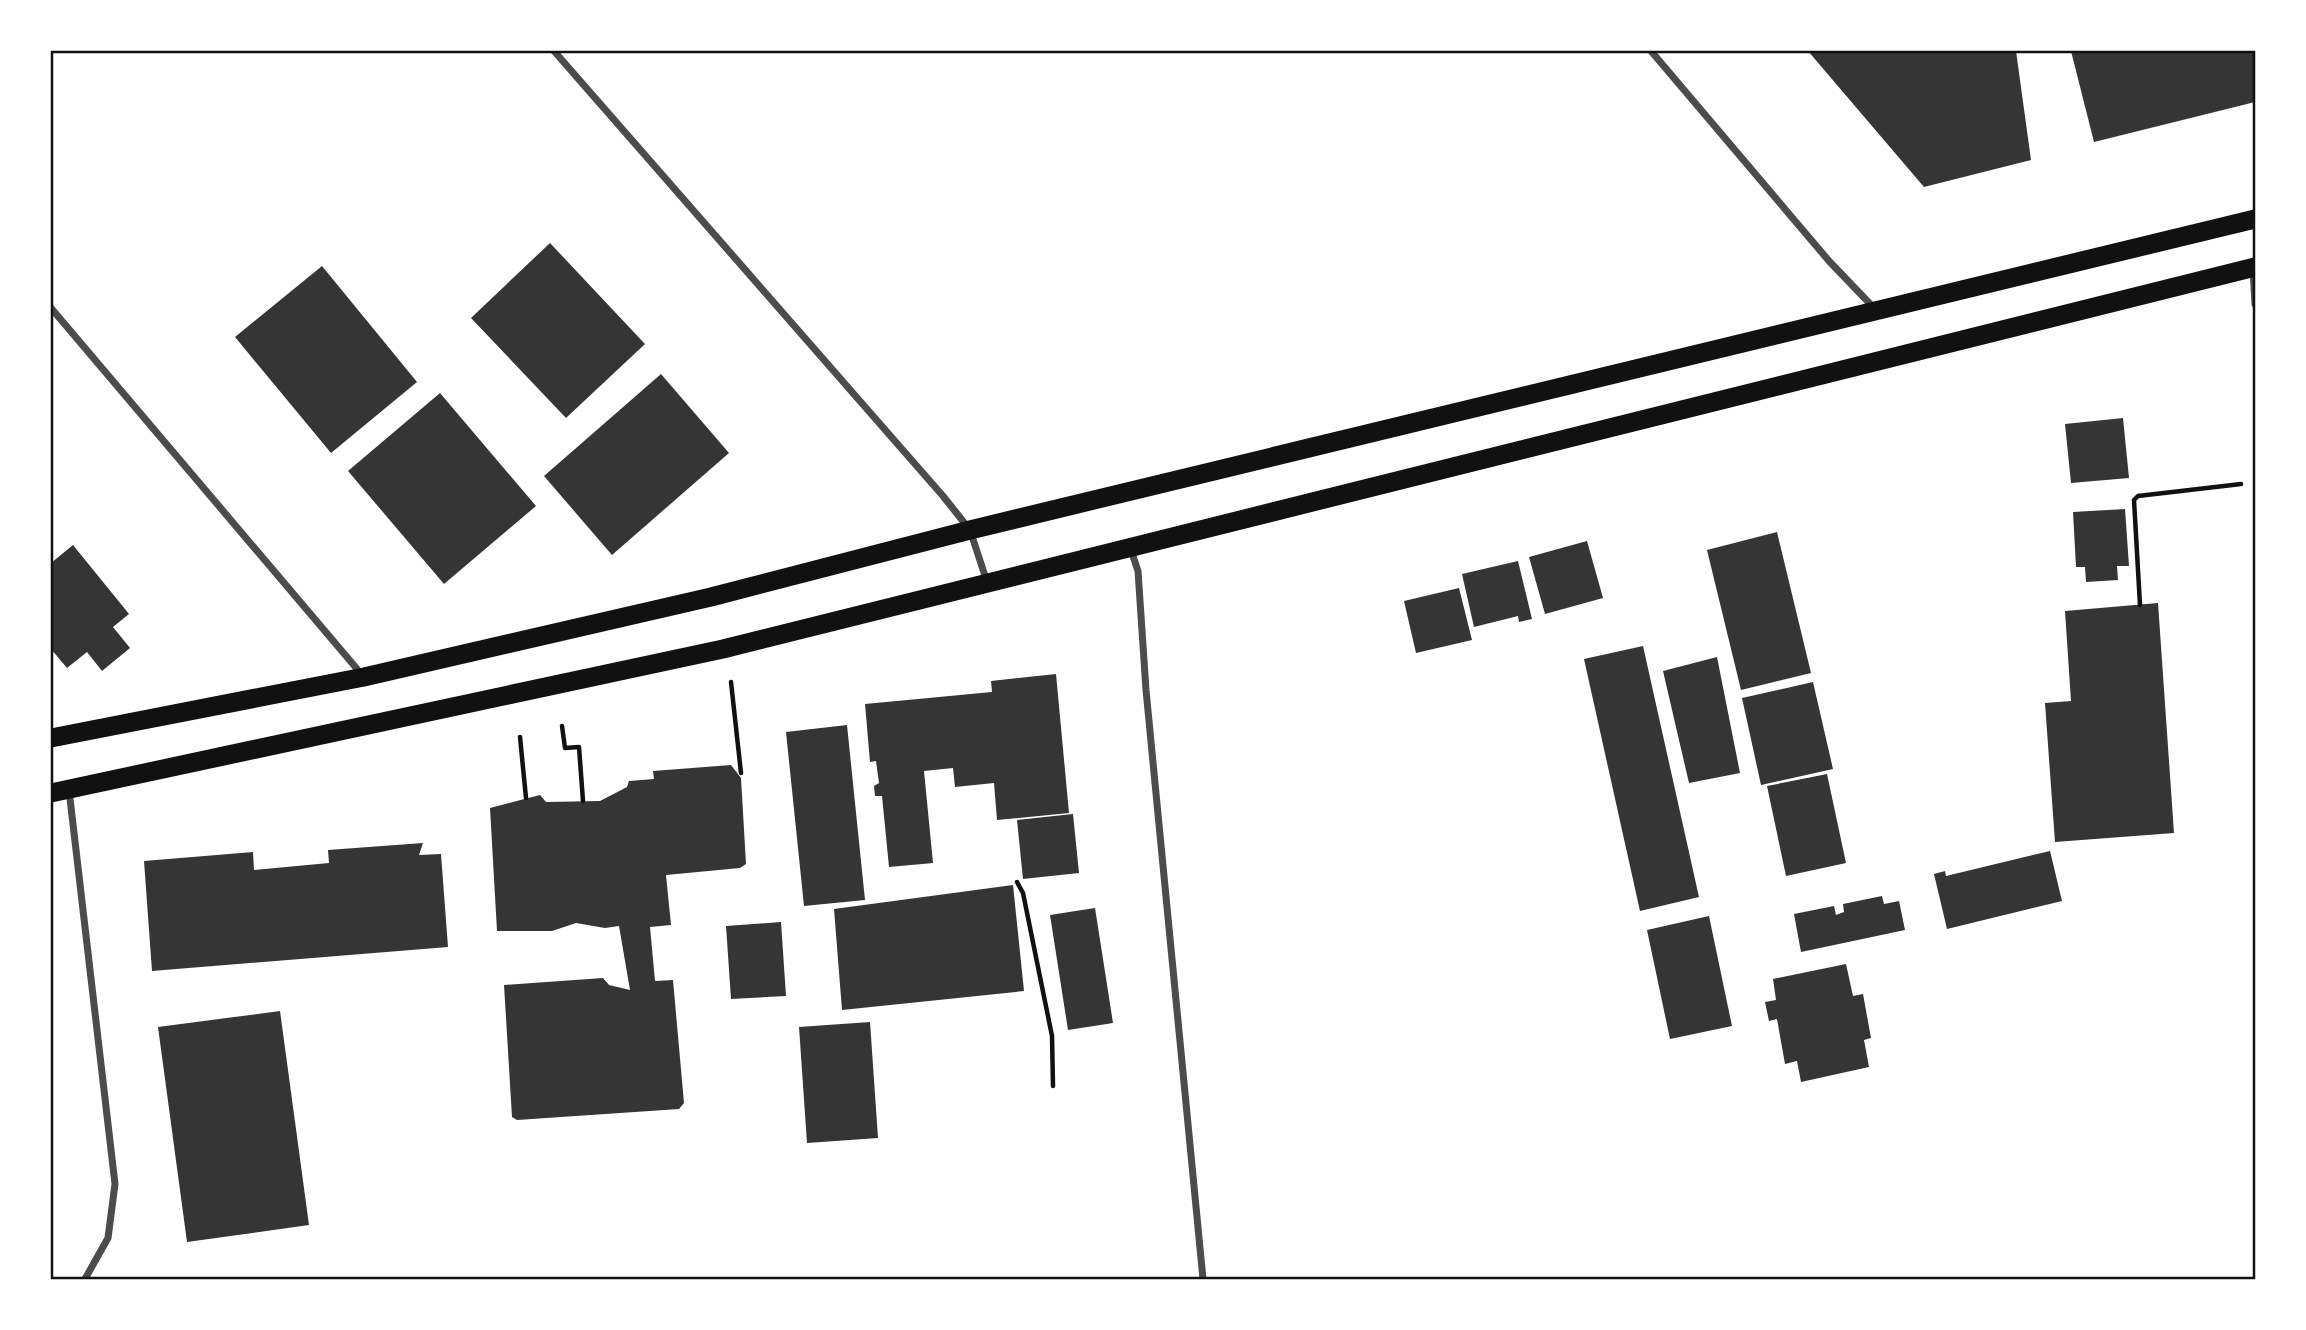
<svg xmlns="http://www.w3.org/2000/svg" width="2306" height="1330" font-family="Quicksand,sans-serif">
  <rect width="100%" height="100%" fill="#fff"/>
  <g fill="#353535">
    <path d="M 1808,51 L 2016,51 L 2031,160 L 1924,187 Z"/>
    <path d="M 2071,51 L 2255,51 L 2255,102 L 2094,142 Z"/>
    <path d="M 550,243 L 645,344 L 566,418 L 471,318 Z"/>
    <path d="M 322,266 L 417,382 L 331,453 L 235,337 Z"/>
    <path d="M 661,374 L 729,453 L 612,555 L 544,476 Z"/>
    <path d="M 440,393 L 536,506 L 444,584 L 348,471 Z"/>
    <path d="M 2123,418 L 2129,478 L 2071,483 L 2065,424 Z"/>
    <path d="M 2125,509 L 2129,566 L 2117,566 L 2118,580 L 2086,582 L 2085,567 L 2076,567 L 2073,512 Z"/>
    <path d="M 1777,532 L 1811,673 L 1741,690 L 1707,550 Z"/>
    <path d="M 1587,541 L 1603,598 L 1545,614 L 1529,557 Z"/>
    <path d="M 73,545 L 129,614 L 113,627 L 130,648 L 102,671 L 87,652 L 67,668 L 51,649 L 51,563 Z"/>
    <path d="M 1518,561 L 1532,619 L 1519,622 L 1518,616 L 1474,627 L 1462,574 Z"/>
    <path d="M 1459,588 L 1472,640 L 1416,653 L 1404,601 Z"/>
    <path d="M 2158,603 L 2174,833 L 2055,842 L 2045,703 L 2071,701 L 2065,611 Z"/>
    <path d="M 1643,646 L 1699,897 L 1640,911 L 1584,659 Z"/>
    <path d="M 1717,657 L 1740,773 L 1689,783 L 1663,671 Z"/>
    <path d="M 1056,674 L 1069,813 L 997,820 L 994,783 L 955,787 L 953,768 L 924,771 L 933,863 L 889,867 L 882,796 L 875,796 L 874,786 L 879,783 L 876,761 L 870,762 L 865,704 L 992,692 L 991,681 Z"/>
    <path d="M 1813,682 L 1833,769 L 1761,785 L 1742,698 Z"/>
    <path d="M 847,725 L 865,900 L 804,906 L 786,732 Z"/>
    <path d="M 731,765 L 741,778 L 746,864 L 740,868 L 666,875 L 671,925 L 650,927 L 655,981 L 673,980 L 684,1103 L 679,1109 L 517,1120 L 512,1117 L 504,985 L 603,978 L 609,985 L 630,990 L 619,926 L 605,928 L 576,923 L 552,931 L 497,931 L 490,808 L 540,795 L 546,802 L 600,801 L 627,787 L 629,781 L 654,779 L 653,771 Z"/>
    <path d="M 1827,774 L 1846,863 L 1786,876 L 1767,786 Z"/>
    <path d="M 1073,814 L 1079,873 L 1023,879 L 1017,820 Z"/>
    <path d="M 423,843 L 419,855 L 441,854 L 448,947 L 152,971 L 144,861 L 253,852 L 254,870 L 329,863 L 328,850 Z"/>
    <path d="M 2050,851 L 2062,901 L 1947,929 L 1934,874 L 1945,871 L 1946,876 Z"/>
    <path d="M 1013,885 L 1024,991 L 842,1010 L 834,909 Z"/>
    <path d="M 1882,896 L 1884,904 L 1899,901 L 1905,930 L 1801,952 L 1794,914 L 1834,906 L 1836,915 L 1844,912 L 1843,904 Z"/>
    <path d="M 1095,908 L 1113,1023 L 1068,1030 L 1050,915 Z"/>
    <path d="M 1709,916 L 1732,1026 L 1670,1039 L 1647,930 Z"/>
    <path d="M 781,922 L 786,996 L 731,999 L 726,926 Z"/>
    <path d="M 1846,964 L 1853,996 L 1863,994 L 1871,1038 L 1864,1040 L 1869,1067 L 1801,1082 L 1797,1061 L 1785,1064 L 1777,1019 L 1769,1021 L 1765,1002 L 1776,1000 L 1773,979 Z"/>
    <path d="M 280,1011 L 309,1225 L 187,1242 L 158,1027 Z"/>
    <path d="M 870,1022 L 878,1138 L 807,1143 L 799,1027 Z"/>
  </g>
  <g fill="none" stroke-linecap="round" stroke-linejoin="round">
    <g stroke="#111" stroke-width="4.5">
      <path d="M 2140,605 L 2134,500 L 2138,496 L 2241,484"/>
      <path d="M 731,682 L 741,773"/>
      <path d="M 562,726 L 565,748 L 579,747 L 583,801"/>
      <path d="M 520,737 L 526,798"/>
      <path d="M 1017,882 L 1023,893 L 1052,1036 L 1053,1086"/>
    </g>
    <g stroke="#4c4c4c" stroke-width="7">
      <path d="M 554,51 L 943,496 L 970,530 L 987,582"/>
      <path d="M 1651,51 L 1829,261 L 1874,308"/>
      <path d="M 2253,269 L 2255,304"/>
      <path d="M 51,308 L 363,676"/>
      <path d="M 1131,550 L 1138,571 L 1146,690 L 1203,1279"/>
      <path d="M 69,790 L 115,1184 L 108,1238 L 85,1279"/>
    </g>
    <g stroke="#111" stroke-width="19">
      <path d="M 51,738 L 364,677 L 711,597 L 970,530 L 2255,219"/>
      <path d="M 51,793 L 723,649 L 2255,267"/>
    </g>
  </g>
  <rect width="2306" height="1330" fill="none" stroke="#ffffff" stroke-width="105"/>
  <rect x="52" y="52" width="2202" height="1226" fill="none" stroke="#111" stroke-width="2.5"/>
</svg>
